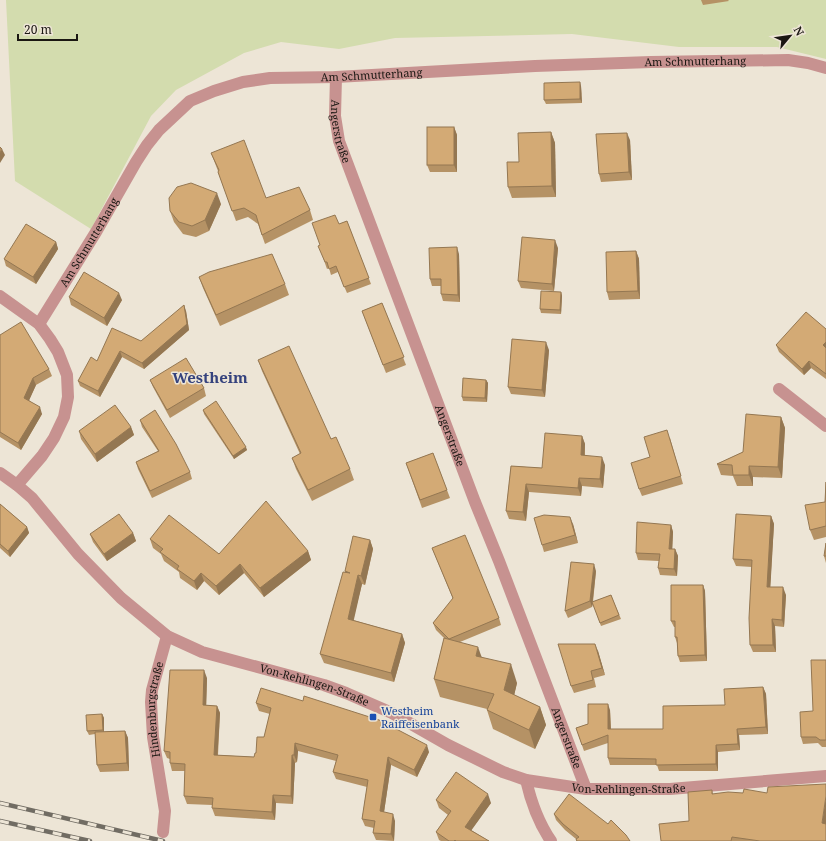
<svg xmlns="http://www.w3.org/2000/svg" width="826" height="841" font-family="'Noto Serif',serif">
  <rect width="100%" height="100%" fill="#ede5d6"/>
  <path fill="#d3dcae" d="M 6,0 L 826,0 L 826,59 L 777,47 L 679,47 L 572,34 L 395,38 L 339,49 L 281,42 L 244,53 L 176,90 L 151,116 L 91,229 L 15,181 Z"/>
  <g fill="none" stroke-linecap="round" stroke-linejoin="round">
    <g stroke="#c79290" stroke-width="12">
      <path id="s1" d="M 336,77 L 335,116 L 339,141 L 475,502 L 499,561 L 586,789"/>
      <path d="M 0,296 L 39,324 L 50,339 L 58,352 L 67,375 L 68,397 L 64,417 L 54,438 L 42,456 L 17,485"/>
      <path id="s2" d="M 39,324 L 96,232 L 136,162 L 147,145 L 159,130 L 190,101 L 214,91 L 243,82 L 270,78 L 336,77 L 535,66 L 651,62 L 788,60 L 808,63 L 826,68"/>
      <path d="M 779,389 L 826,426"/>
      <path d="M 526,780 C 531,802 538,822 551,841"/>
      <path id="s3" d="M 163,832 L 165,811 L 153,737 L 151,702 L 152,690 L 167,636"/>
    </g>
    <path stroke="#c79290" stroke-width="12" id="s4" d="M 0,473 L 17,485 L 32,498 L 78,554 L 121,598 L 167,636 L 202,652 L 324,685 L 346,693 L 392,713 L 448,745 L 503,772 L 526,780 L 586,789 L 670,789 L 826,776"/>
    <g stroke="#716c63" stroke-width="4.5">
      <g id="rail">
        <path d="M 0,803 L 163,841"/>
        <path d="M 0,821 L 90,841"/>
      </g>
    </g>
    <use href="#rail" stroke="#ede5d6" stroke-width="3" stroke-dasharray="9" stroke-linecap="butt"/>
  </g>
  <g fill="#b59265">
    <path d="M 701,0 L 728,0 L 729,1 L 703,5 Z"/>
    <path d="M 581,86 L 582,103 L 546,104 L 544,100 Z"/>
    <path d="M 454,127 L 457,135 L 457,172 L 430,172 L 427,165 Z"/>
    <path d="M 551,132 L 555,143 L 556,197 L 512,198 L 508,187 L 519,162 Z"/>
    <path d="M 630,140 L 632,180 L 601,182 L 599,174 Z"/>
    <path d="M 211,153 L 266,198 L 310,210 L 313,220 L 265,244 L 258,224 L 248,217 L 236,221 L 218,172 L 218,171 Z"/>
    <path d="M 221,204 L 209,231 L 196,237 L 183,234 L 174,222 L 170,211 Z"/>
    <path d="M 347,221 L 371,284 L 347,293 L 338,272 L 331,275 L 329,268 L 327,269 L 321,252 L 320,245 L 339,224 Z"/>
    <path d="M 56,242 L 58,249 L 36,284 L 6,266 L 4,259 Z"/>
    <path d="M 558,248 L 554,291 L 521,288 L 518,281 Z"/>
    <path d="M 636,251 L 639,259 L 640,299 L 609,300 L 607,292 Z"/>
    <path d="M 459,254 L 460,302 L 443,301 L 441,294 L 441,286 L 432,286 L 430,279 Z"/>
    <path d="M 199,277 L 285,284 L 289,295 L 220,326 L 203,288 Z"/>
    <path d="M 561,292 L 562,296 L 561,314 L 541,313 L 540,309 Z"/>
    <path d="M 69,297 L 122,300 L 107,326 L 71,305 Z"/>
    <path d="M 382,303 L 406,365 L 386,373 L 362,311 Z"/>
    <path d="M 186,311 L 189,330 L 144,369 L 122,357 L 100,397 L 80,386 L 78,381 L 97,361 L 141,341 Z"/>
    <path d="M 826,329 L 826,379 L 811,368 L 804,375 L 779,352 L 776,345 Z"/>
    <path d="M 0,335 L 49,369 L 52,376 L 36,385 L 29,400 L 42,414 L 21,450 L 0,437 Z"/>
    <path d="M 549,350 L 545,397 L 511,394 L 508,387 Z"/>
    <path d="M 258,360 L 331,439 L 350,469 L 354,480 L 312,501 L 296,469 L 292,458 L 300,454 L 262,371 Z"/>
    <path d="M 150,380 L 204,388 L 206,396 L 170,418 L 153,387 Z"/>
    <path d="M 486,380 L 488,383 L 487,402 L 463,401 L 462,397 Z"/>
    <path d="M 203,410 L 247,450 L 234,459 L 204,414 Z"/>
    <path d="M 781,417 L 785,428 L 782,478 L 753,477 L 753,486 L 737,486 L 733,476 L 721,475 L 717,464 L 743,452 Z"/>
    <path d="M 140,420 L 190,472 L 192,479 L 152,498 L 138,469 L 136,462 L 158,451 L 142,427 Z"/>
    <path d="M 131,427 L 134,435 L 97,462 L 81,439 L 79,431 Z"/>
    <path d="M 582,436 L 585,444 L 585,455 L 605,465 L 603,488 L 582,486 L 581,496 L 529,492 L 526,521 L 509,519 L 506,511 L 511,466 L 542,468 Z"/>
    <path d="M 670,438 L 683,484 L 642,496 L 639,489 Z"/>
    <path d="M 433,453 L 450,498 L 422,508 L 406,463 Z"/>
    <path d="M 826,482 L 826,537 L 814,540 L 810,530 L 825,502 Z"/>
    <path d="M 0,504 L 27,527 L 29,533 L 10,557 L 0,548 Z"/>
    <path d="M 771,516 L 774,524 L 770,587 L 786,595 L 784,627 L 775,626 L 776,652 L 753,652 L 750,645 L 752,567 L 736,566 L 733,559 Z"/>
    <path d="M 573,524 L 578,543 L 544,552 L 542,545 Z"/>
    <path d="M 671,525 L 673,532 L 672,549 L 675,549 L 678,556 L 677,576 L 660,575 L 658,568 L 659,561 L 638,560 L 636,553 Z"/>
    <path d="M 133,533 L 136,541 L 107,561 L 93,542 L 90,534 Z"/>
    <path d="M 150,539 L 219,554 L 308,551 L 311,560 L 264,597 L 244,573 L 219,595 L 204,581 L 197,590 L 180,578 L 179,572 L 164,561 L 161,554 L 153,548 Z"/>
    <path d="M 370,540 L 373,549 L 365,585 L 362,584 L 353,620 L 402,634 L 405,643 L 394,682 L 324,663 L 320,654 L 345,571 Z"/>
    <path d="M 826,543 L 826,563 L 824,556 Z"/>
    <path d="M 432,548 L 499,618 L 501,625 L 460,642 L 517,683 L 514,695 L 540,707 L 546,725 L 535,749 L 493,729 L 487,710 L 487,709 L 440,697 L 434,679 L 444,638 L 436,630 L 433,623 L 453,599 Z"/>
    <path d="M 596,571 L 593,602 L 611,595 L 621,619 L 601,626 L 593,604 L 592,607 L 568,618 L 565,611 Z"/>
    <path d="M 703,585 L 705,591 L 707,661 L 680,662 L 678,656 L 677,643 L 675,637 L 675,627 L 674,627 L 671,621 Z"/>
    <path d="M 598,651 L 605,675 L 594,678 L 596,687 L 574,693 L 571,686 Z"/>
    <path d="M 826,660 L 826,747 L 822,747 L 818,743 L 803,744 L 801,737 L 813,711 Z"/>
    <path d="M 207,678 L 206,705 L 217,706 L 220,713 L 218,755 L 254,757 L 264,737 L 270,714 L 259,711 L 256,703 L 429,752 L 417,777 L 391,765 L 384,812 L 395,821 L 394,841 L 376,840 L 373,833 L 374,828 L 365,826 L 362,819 L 367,787 L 336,779 L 333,772 L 336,761 L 298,751 L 297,762 L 295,763 L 293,804 L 276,803 L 275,820 L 215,816 L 212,808 L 212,805 L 187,804 L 184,796 L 185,771 L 172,771 L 170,763 L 170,759 L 167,758 L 164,751 Z"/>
    <path d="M 763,687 L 766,694 L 768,734 L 739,735 L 740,750 L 718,752 L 718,771 L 659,771 L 657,765 L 610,765 L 608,758 L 608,743 L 584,751 L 576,728 L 588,724 L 610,710 L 611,729 L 663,729 L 725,705 Z"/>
    <path d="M 102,714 L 104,718 L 104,732 L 125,731 L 128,738 L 129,771 L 100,772 L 97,765 L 95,734 L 89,735 L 87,731 Z"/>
    <path d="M 712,790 L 713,794 L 767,793 L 826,841 L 661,841 L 689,821 Z"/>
    <path d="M 436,800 L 491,803 L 471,830 L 489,841 L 441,841 L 439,840 L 436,832 L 448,815 L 439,808 Z"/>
    <path d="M 554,814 L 630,841 L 576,841 L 576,839 L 565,830 L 556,820 Z"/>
  </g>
  <g fill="#947752">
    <path d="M 580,82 L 581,86 L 582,103 L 580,99 Z"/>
    <path d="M 454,127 L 457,135 L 457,172 L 454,165 Z"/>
    <path d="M 551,132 L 555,143 L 556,197 L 552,186 Z"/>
    <path d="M 627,133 L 630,140 L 632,180 L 629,172 Z"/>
    <path d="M 2,149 L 5,155 L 0,163 L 0,153 Z"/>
    <path d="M 217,193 L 221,204 L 209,231 L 205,220 Z"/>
    <path d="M 555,240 L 558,248 L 554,291 L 552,284 Z"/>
    <path d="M 56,242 L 58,249 L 36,284 L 33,277 Z"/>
    <path d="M 457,247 L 459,254 L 460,302 L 458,295 Z"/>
    <path d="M 636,251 L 639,259 L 640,299 L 638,291 Z"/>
    <path d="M 561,292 L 562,296 L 561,314 L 560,310 Z"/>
    <path d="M 119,293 L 122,300 L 107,326 L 104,318 Z"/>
    <path d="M 184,305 L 186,311 L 189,330 L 144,369 L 142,363 Z"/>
    <path d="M 546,342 L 549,350 L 545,397 L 542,390 Z"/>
    <path d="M 826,342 L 826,351 L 823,345 Z"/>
    <path d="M 120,351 L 122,357 L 100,397 L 98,391 Z"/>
    <path d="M 809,361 L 811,368 L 804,375 L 802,369 Z"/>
    <path d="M 33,378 L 36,385 L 27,405 L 24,398 Z"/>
    <path d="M 486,380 L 488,383 L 487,402 L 485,398 Z"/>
    <path d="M 40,407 L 42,414 L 21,450 L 18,443 Z"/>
    <path d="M 781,417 L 785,428 L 782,478 L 778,467 Z"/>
    <path d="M 131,427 L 134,435 L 97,462 L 95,454 Z"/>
    <path d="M 582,436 L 585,444 L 584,463 L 581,455 Z"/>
    <path d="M 246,447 L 247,450 L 234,459 L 233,456 Z"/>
    <path d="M 602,457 L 605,465 L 603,488 L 600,479 Z"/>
    <path d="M 749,466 L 753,477 L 753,486 L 749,475 Z"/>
    <path d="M 579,478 L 582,486 L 581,496 L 578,488 Z"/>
    <path d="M 526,484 L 529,492 L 526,521 L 523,512 Z"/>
    <path d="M 771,516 L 774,524 L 770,594 L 767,587 Z"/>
    <path d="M 570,517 L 573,524 L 578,543 L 575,535 Z"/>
    <path d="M 671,525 L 673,532 L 672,556 L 669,549 Z"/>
    <path d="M 27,527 L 29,533 L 10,557 L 8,551 Z"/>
    <path d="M 133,533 L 136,541 L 107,561 L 104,554 Z"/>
    <path d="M 370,540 L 373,549 L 365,585 L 361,576 Z"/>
    <path d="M 675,549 L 678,556 L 677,576 L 674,569 Z"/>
    <path d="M 308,551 L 311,560 L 264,597 L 260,588 Z"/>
    <path d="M 240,564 L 244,573 L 219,595 L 216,586 Z"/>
    <path d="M 594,564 L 596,571 L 592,607 L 590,601 Z"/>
    <path d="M 201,573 L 204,581 L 197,590 L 194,581 Z"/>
    <path d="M 358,575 L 362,584 L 352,628 L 348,619 Z"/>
    <path d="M 703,585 L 705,591 L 707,661 L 705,655 Z"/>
    <path d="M 783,587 L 786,595 L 784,627 L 782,620 Z"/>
    <path d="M 772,619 L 775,626 L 776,652 L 773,645 Z"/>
    <path d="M 402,634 L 405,643 L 394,682 L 391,673 Z"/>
    <path d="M 595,644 L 598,651 L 605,675 L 602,668 Z"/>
    <path d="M 478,647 L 485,666 L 476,656 Z"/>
    <path d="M 511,664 L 517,683 L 511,709 L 504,690 Z"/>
    <path d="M 204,670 L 207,678 L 206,713 L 203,705 Z"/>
    <path d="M 763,687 L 766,694 L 768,734 L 766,727 Z"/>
    <path d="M 608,704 L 610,710 L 611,735 L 608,729 Z"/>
    <path d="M 217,706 L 220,713 L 217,763 L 214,755 Z"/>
    <path d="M 540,707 L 546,725 L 535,749 L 529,730 Z"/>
    <path d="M 102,714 L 104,718 L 104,734 L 103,730 Z"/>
    <path d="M 737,729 L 739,735 L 740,750 L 738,744 Z"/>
    <path d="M 125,731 L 128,738 L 129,771 L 127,763 Z"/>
    <path d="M 295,743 L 298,751 L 297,762 L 294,755 Z"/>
    <path d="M 427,745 L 429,752 L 417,777 L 414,770 Z"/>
    <path d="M 716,745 L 718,752 L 718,771 L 716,764 Z"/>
    <path d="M 292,755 L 295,763 L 293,804 L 291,796 Z"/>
    <path d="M 388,757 L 391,765 L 383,819 L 380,811 Z"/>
    <path d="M 488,794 L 491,803 L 468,835 L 465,827 Z"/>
    <path d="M 273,795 L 276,803 L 275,820 L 272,812 Z"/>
    <path d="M 826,796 L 826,831 L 822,823 Z"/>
    <path d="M 393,814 L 395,821 L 394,841 L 391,834 Z"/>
  </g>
  <g fill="#d3aa75" stroke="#947752">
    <path d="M 580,82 L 580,99 L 544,100 L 544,83 Z"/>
    <rect x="427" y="127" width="27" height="38"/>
    <path d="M 551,132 L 552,186 L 508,187 L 507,162 L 519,162 L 518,133 Z"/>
    <path d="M 627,133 L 629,172 L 599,174 L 596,134 Z"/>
    <path d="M 244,140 L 266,198 L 299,187 L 310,210 L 262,235 L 256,215 L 244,208 L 232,211 L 218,172 L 219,170 L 211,153 Z"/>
    <path d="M 0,147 L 2,149 L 0,153 Z"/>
    <path d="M 191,183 L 217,193 L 205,220 L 192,226 L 179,222 L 170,211 L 169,198 L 177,187 Z"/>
    <path d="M 335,215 L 339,224 L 347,221 L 369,278 L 344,287 L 336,266 L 329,269 L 327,262 L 325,262 L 318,246 L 320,245 L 312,223 Z"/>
    <path d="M 26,224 L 56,242 L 33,277 L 4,259 Z"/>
    <path d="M 522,237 L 555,240 L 552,284 L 518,281 Z"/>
    <path d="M 457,247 L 458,295 L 441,294 L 441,279 L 430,279 L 429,248 Z"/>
    <path d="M 636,251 L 638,291 L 607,292 L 606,252 Z"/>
    <path d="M 272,254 L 285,284 L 216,315 L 199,277 L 209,272 Z"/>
    <path d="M 84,272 L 119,293 L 104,318 L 69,297 Z"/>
    <path d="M 541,291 L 561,292 L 560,310 L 540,309 Z"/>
    <path d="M 382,303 L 404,357 L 383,365 L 362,311 Z"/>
    <path d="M 184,305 L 187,324 L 142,363 L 120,351 L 98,391 L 78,381 L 91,357 L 97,361 L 112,328 L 141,341 Z"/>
    <path d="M 806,312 L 826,329 L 826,342 L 823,345 L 826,348 L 826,374 L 809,361 L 802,369 L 776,345 Z"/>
    <path d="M 21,322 L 49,369 L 33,378 L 24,398 L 40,407 L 18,443 L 0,432 L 0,335 Z"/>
    <path d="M 512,339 L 546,342 L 542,390 L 508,387 Z"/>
    <path d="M 289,346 L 331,439 L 336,437 L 350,469 L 308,490 L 292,458 L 301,453 L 258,360 Z"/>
    <path d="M 186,358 L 204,388 L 167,410 L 150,380 Z"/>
    <path d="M 463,378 L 486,380 L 485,398 L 462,397 Z"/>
    <path d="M 216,401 L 246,447 L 233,456 L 203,410 Z"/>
    <path d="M 115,405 L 131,427 L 95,454 L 79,431 Z"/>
    <path d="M 155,410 L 176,444 L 190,472 L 150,491 L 136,462 L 159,451 L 140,420 Z"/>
    <path d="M 746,414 L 781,417 L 778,467 L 749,466 L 749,475 L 733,475 L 732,465 L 717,464 L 743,452 Z"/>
    <path d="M 667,430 L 681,476 L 639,489 L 631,463 L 650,457 L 644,437 Z"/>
    <path d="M 545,433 L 582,436 L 581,455 L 602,457 L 600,479 L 579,478 L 578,488 L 526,484 L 523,512 L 506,511 L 511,466 L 542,468 Z"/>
    <path d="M 433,453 L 447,490 L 420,500 L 406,463 Z"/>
    <path d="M 826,482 L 826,526 L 810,530 L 805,505 L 825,502 Z"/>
    <path d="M 266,501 L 308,551 L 260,588 L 240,564 L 216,586 L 201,573 L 194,581 L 177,569 L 179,566 L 160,552 L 163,549 L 150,539 L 169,515 L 219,554 Z"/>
    <path d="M 0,504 L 27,527 L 8,551 L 0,544 Z"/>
    <path d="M 119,514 L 133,533 L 104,554 L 90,534 Z"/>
    <path d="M 736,514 L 771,516 L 767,587 L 783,587 L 782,620 L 772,619 L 773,645 L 750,645 L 749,618 L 752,560 L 733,559 Z"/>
    <path d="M 544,515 L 570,517 L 575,535 L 542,545 L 534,518 Z"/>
    <path d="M 637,522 L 671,525 L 669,549 L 675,549 L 674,569 L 658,568 L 660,554 L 636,553 Z"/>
    <path d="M 465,535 L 499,618 L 449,639 L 433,623 L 453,598 L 432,548 Z"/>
    <path d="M 353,536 L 370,540 L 361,576 L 358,575 L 348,619 L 402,634 L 391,673 L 320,654 L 343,572 L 350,573 L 345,571 Z"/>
    <path d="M 826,543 L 826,556 L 824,556 Z"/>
    <path d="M 571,562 L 594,564 L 590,601 L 565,611 Z"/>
    <path d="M 671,585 L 703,585 L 705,655 L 678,656 L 677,637 L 675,637 L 675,621 L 671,621 Z"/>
    <path d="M 611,595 L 619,615 L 600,623 L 592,602 Z"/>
    <path d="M 444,638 L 478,647 L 476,656 L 511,664 L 504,690 L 540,707 L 529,730 L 487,710 L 494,694 L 434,679 Z"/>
    <path d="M 558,644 L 595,644 L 602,668 L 591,671 L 593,680 L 571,686 Z"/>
    <path d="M 811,660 L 826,660 L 826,740 L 820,740 L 816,737 L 801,737 L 800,712 L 813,711 Z"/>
    <path d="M 170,670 L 204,670 L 203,705 L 217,706 L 214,755 L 254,757 L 255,753 L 256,753 L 257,737 L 264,737 L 271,708 L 256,703 L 261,688 L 303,701 L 304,696 L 379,720 L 427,745 L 414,770 L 388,757 L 380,811 L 393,814 L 391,834 L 373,833 L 375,821 L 362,819 L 368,780 L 333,772 L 338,755 L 295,743 L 294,755 L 292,755 L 291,796 L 273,795 L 272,812 L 212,808 L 213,798 L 184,796 L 185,764 L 170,763 L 170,752 L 164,751 Z"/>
    <path d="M 763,687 L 766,727 L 737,729 L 738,744 L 716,745 L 716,764 L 656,765 L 656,759 L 608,758 L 608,735 L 582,745 L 576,728 L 588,724 L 588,704 L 608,704 L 608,729 L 663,729 L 663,706 L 725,705 L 724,689 Z"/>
    <path d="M 102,714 L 103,730 L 87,731 L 86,715 Z"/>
    <path d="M 125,731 L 127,763 L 97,765 L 95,732 Z"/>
    <path d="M 456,772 L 488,794 L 465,827 L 489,841 L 456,841 L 455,840 L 454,841 L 449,841 L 436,832 L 451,811 L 436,800 Z"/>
    <path d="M 826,784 L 826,796 L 822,823 L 826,824 L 826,841 L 760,841 L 732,837 L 731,841 L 661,841 L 659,824 L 689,821 L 688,792 L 712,790 L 712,794 L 728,792 L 743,793 L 744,789 L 767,793 L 768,787 Z"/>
    <path d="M 569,794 L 608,824 L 611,820 L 626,835 L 630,841 L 577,841 L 576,839 L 579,837 L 563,824 L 554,814 Z"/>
  </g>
  <rect fill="#1a4fb4" stroke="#ede5d6" stroke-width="1.5" x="369" y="713" width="8" height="8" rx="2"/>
  <g text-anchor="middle" stroke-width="3" stroke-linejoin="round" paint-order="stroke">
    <g font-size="11" fill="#1a1712" stroke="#ede5d6">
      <text dy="4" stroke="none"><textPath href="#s2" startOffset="780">Am Schmutterhang</textPath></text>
      <text dy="4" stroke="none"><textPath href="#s2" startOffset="456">Am Schmutterhang</textPath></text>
      <text dy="4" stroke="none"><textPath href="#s1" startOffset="55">Angerstraße</textPath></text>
      <text dy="4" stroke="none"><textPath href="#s2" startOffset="96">Am Schmutterhang</textPath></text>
      <text dy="4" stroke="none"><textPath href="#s1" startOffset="379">Angerstraße</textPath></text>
      <text dy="4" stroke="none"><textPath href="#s4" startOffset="390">Von-Rehlingen-Straße</textPath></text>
      <text dy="4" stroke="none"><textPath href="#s3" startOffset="124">Hindenburgstraße</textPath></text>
      <text dy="4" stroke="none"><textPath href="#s1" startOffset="703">Angerstraße</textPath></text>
      <text dy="4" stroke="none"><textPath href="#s4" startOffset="726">Von-Rehlingen-Straße</textPath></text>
    </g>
    <g font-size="11" fill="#164399" stroke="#ede5d6" text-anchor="start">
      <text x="381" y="715">Westheim<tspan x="381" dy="13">Raiffeisenbank</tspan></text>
    </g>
    <g font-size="15" font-weight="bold" fill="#35427d" stroke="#ede5d6">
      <text x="210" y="383">Westheim</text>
    </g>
  </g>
  <g transform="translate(790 36) rotate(61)" stroke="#ede5d6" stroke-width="3" paint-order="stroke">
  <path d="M0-3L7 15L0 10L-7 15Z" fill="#1a1712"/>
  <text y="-6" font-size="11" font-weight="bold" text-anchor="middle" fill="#1a1712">N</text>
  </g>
  <path d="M18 34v6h59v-6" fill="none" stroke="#1a1712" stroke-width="2"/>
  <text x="24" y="34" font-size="12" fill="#1a1712" stroke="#ede5d6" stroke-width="3" paint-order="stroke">20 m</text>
</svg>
